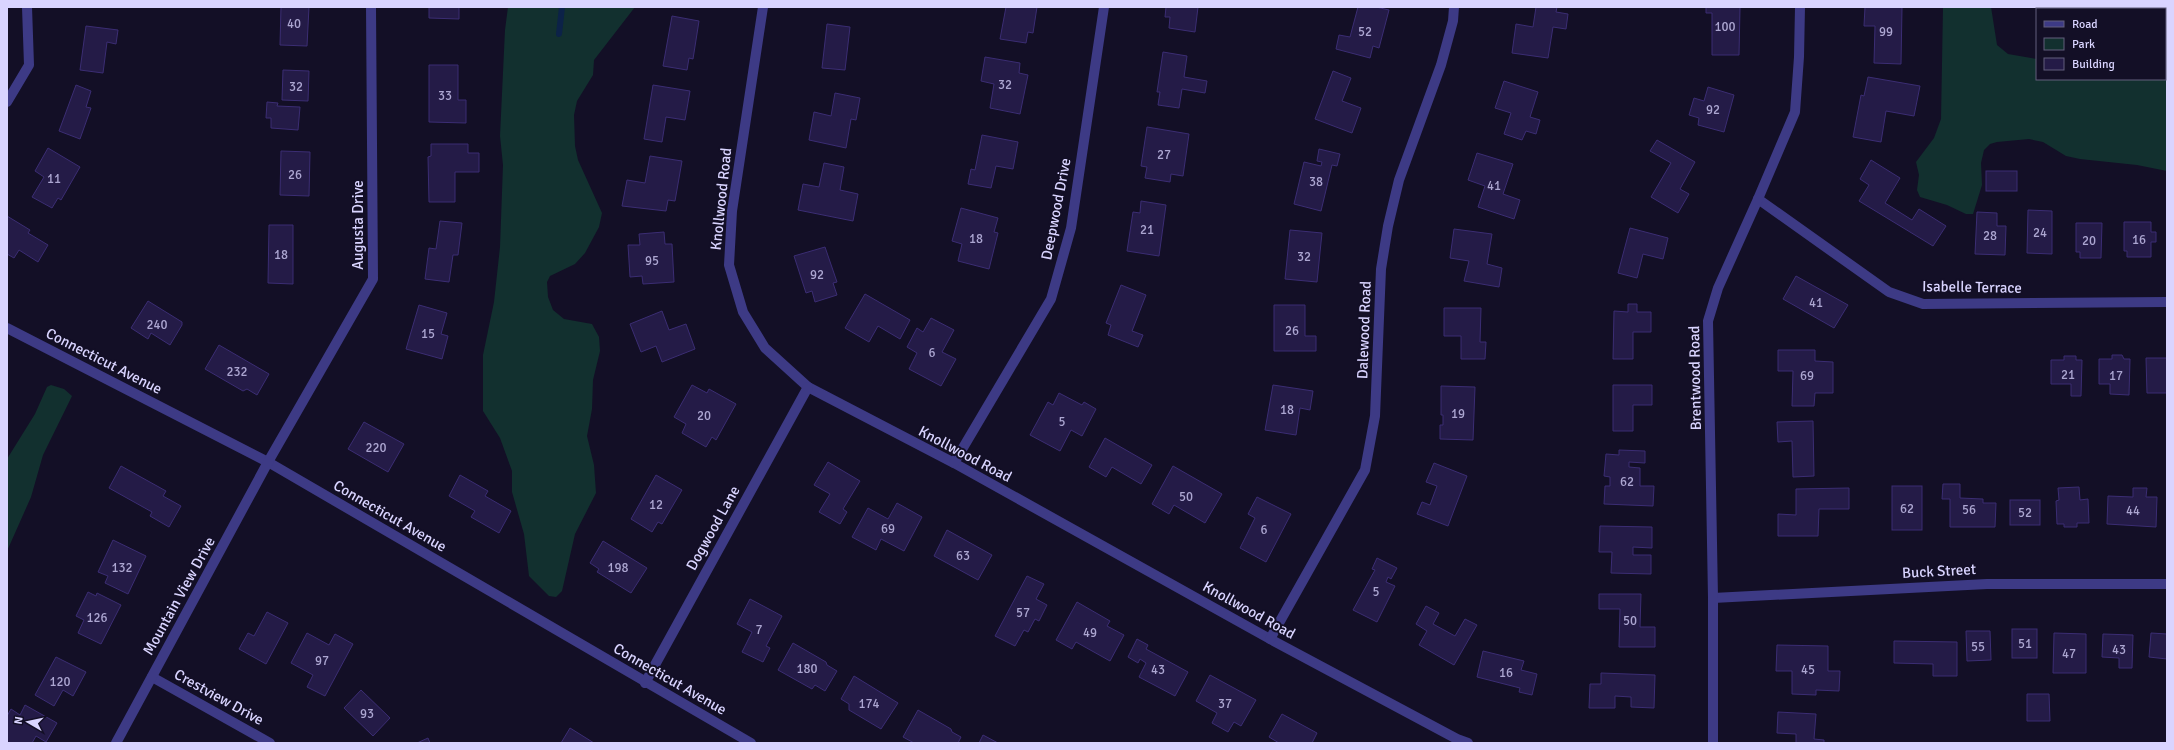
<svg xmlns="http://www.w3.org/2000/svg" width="2174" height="750" font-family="Signika,sans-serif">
  <rect width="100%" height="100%" fill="#130f26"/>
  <g fill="#12302f">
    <path d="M 508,7 L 635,7 L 594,60 L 593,75 L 577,101 L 574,115 L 575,146 L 578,160 L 602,213 L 599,227 L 585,253 L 575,264 L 550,276 L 547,282 L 548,297 L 553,310 L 564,319 L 592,324 L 599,337 L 600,351 L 593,380 L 592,409 L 587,436 L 594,465 L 596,493 L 575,534 L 562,591 L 556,597 L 549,596 L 529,576 L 524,534 L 512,492 L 512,471 L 500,438 L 483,411 L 483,355 L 494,302 L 500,247 L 503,165 L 500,136 L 505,30 Z"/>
    <path d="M 1943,7 L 1991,7 L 1997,45 L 2008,54 L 2037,59 L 2037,79 L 2165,79 L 2165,61 L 2167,62 L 2167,171 L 2137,165 L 2080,159 L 2066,156 L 2043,142 L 2029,139 L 1997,142 L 1990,144 L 1984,150 L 1981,163 L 1982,185 L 1973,214 L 1966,214 L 1947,205 L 1920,197 L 1917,190 L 1919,175 L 1916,162 L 1934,138 L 1941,119 Z"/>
    <path d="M 51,385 L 64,389 L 72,396 L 43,455 L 31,497 L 7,551 L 7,459 L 35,414 L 47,387 Z"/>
  </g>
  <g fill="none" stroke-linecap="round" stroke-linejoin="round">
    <path stroke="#0c2248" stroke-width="6" d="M 559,34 L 562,7"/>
  </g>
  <g fill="#241b47" stroke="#3b2d73">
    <path d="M 281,7 L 309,7 L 307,46 L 280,45 Z"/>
    <path d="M 429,7 L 459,7 L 459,19 L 429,18 Z"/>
    <path d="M 1006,7 L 1037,7 L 1033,33 L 1028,32 L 1026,43 L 1000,39 Z"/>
    <path d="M 1166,7 L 1198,7 L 1195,32 L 1169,28 L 1170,17 L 1165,17 Z"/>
    <path d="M 1358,7 L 1376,7 L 1389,10 L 1379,48 L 1373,46 L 1370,58 L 1336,49 L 1339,35 L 1350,37 Z"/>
    <path d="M 1536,7 L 1557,7 L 1556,12 L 1568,14 L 1566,29 L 1553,27 L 1548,58 L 1512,53 L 1516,24 L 1533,27 Z"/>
    <path d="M 1706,7 L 1740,7 L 1739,55 L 1712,55 L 1712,13 L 1706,13 Z"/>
    <path d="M 1865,7 L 1902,7 L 1901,64 L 1874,63 L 1875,26 L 1864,26 Z"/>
    <path d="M 672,16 L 699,21 L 693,59 L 689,58 L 687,70 L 663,66 Z"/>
    <path d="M 827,24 L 850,27 L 845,70 L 822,68 Z"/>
    <path d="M 86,26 L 118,30 L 116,44 L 107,42 L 103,73 L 80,70 Z"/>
    <path d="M 1163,52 L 1187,56 L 1184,77 L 1207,81 L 1205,93 L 1182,89 L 1179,108 L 1158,105 L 1160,92 L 1157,92 Z"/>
    <path d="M 985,57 L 1020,63 L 1019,73 L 1028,75 L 1020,114 L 990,108 L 994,84 L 981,81 Z"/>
    <path d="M 429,65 L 458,65 L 458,100 L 466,100 L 466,123 L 429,122 Z"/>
    <path d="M 283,70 L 309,71 L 308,101 L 282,100 Z"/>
    <path d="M 1333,71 L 1351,78 L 1342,101 L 1361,108 L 1352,133 L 1315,119 Z"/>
    <path d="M 1868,77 L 1920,86 L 1914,116 L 1886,111 L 1881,142 L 1853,137 L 1861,95 L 1864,96 Z"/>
    <path d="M 1504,81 L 1538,92 L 1530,117 L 1540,120 L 1536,134 L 1526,131 L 1522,140 L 1504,134 L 1511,113 L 1495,108 Z"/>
    <path d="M 76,85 L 91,91 L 86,107 L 91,108 L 80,139 L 59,131 Z"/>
    <path d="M 653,85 L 690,91 L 685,120 L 666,117 L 662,142 L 644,139 Z"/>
    <path d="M 1708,87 L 1734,95 L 1724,132 L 1698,125 L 1699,118 L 1689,115 L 1694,98 L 1704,101 Z"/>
    <path d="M 835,93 L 860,98 L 856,120 L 851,119 L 846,148 L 809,140 L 814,112 L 831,116 Z"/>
    <path d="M 267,102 L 278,103 L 277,106 L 300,107 L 298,130 L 271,128 L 271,118 L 266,118 Z"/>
    <path d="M 1147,127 L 1189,134 L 1183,176 L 1171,174 L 1170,182 L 1145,178 L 1147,167 L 1141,166 Z"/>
    <path d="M 982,135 L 1018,142 L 1013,169 L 996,166 L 991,188 L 968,184 L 971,169 L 975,170 Z"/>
    <path d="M 1657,140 L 1695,162 L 1680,189 L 1689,194 L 1678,213 L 1651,197 L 1671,163 L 1650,151 Z"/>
    <path d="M 431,144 L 468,144 L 468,153 L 479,153 L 479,172 L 455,172 L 455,202 L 429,202 L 428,157 L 431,156 Z"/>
    <path d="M 48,148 L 80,167 L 61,200 L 58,198 L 52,208 L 32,197 L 44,177 L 35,171 Z"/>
    <path d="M 1319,149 L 1340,154 L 1337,166 L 1332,165 L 1321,211 L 1294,204 L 1304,162 L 1321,166 L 1322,162 L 1317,161 Z"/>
    <path d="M 281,151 L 310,152 L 309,196 L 280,195 Z"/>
    <path d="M 1477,153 L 1513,164 L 1503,194 L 1520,200 L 1514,219 L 1478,207 L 1485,186 L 1468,180 Z"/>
    <path d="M 650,156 L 682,161 L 675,201 L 668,200 L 666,211 L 622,206 L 627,180 L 645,183 Z"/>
    <path d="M 1871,160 L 1900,178 L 1885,203 L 1912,220 L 1919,209 L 1946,226 L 1933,246 L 1859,201 L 1869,185 L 1860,179 Z"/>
    <path d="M 824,163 L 844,167 L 840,190 L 858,194 L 853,221 L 798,210 L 803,184 L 819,187 Z"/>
    <rect x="1986" y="171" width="31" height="20"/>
    <path d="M 1141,201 L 1166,205 L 1159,256 L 1127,251 L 1133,212 L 1140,213 Z"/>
    <path d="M 961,208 L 998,218 L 994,232 L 998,233 L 989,269 L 958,261 L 962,244 L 952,241 Z"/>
    <path d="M 2028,210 L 2052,211 L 2052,254 L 2027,253 Z"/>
    <path d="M 1977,212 L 1997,213 L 1997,226 L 2006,226 L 2005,255 L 1975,254 Z"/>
    <path d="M 7,216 L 30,230 L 28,233 L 48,245 L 38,262 L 19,250 L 14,258 L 7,254 Z"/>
    <path d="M 440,221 L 462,223 L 458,255 L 453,255 L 449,282 L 425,279 L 429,248 L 436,249 Z"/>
    <path d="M 2124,222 L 2151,222 L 2151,232 L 2156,232 L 2156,242 L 2151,242 L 2151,257 L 2127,257 L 2127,251 L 2124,251 Z"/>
    <path d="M 2076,223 L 2102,223 L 2101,258 L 2080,258 L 2080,252 L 2076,252 Z"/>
    <path d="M 269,225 L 293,225 L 293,284 L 268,283 Z"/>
    <path d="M 1630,228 L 1668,238 L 1663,259 L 1643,254 L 1637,278 L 1618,273 Z"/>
    <path d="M 1454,229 L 1492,234 L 1487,264 L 1502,268 L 1499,287 L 1464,281 L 1469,261 L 1450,258 Z"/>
    <path d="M 1290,230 L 1322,233 L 1317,282 L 1285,279 Z"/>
    <path d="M 664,232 L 665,244 L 672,244 L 674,282 L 643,284 L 642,276 L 630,277 L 628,245 L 640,245 L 639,234 Z"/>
    <path d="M 825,247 L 837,282 L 833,283 L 837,295 L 815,302 L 812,291 L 806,293 L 794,256 Z"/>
    <path d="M 1796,276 L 1848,305 L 1834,328 L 1783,299 Z"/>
    <path d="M 1121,285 L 1146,295 L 1132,331 L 1143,335 L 1138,347 L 1108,335 L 1111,325 L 1106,323 Z"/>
    <path d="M 865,294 L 910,320 L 900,339 L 878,326 L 869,342 L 845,328 Z"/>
    <path d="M 148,301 L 182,322 L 182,325 L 170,345 L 151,333 L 148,339 L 131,328 Z"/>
    <path d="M 1628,304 L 1637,304 L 1637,312 L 1651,312 L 1651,332 L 1633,332 L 1633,359 L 1613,359 L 1614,311 L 1628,312 Z"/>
    <path d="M 419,305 L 447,313 L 441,334 L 448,336 L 442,359 L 406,349 Z"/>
    <path d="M 1274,305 L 1305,305 L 1305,336 L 1316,336 L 1316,351 L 1274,351 Z"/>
    <path d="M 1444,308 L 1481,308 L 1480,342 L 1486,342 L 1485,359 L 1461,359 L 1461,336 L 1444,336 Z"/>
    <path d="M 662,311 L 669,330 L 686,324 L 695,349 L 662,362 L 656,346 L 641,352 L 630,324 Z"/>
    <path d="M 931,318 L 954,330 L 942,352 L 956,359 L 941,386 L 909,369 L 917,353 L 907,347 L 917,328 L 923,332 Z"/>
    <path d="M 219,345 L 269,374 L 257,395 L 247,389 L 243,391 L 205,369 Z"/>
    <path d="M 1778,350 L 1815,350 L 1815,361 L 1833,362 L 1833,393 L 1815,393 L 1814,406 L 1792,406 L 1793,371 L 1778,371 Z"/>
    <path d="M 2112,355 L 2122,355 L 2124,359 L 2130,359 L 2129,395 L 2110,394 L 2110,384 L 2099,384 L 2099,359 L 2112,359 Z"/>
    <path d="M 2064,356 L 2076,356 L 2076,360 L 2082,360 L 2081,396 L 2071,396 L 2071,384 L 2051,384 L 2051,360 L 2064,360 Z"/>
    <path d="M 2146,358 L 2167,358 L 2167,393 L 2147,393 Z"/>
    <path d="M 692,385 L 707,393 L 709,389 L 736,404 L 716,440 L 712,437 L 706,447 L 682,433 L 686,424 L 674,417 Z"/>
    <path d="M 1273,385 L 1313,391 L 1310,410 L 1300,408 L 1296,435 L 1265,430 Z"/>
    <path d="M 1613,385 L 1652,385 L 1652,405 L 1633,405 L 1633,431 L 1613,431 Z"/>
    <path d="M 1441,386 L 1475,387 L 1473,440 L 1440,439 L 1440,425 L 1443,425 L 1443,415 L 1441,415 Z"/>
    <path d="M 1059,393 L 1082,405 L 1084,402 L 1096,409 L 1082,436 L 1071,430 L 1060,451 L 1030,435 L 1048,402 L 1053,405 Z"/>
    <path d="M 1813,421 L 1814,476 L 1793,477 L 1792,441 L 1778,442 L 1777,422 Z"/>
    <path d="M 364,422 L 404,444 L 388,472 L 348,449 Z"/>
    <path d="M 1105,438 L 1152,465 L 1141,484 L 1112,467 L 1106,477 L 1089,467 Z"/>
    <path d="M 1619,450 L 1645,451 L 1645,463 L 1629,462 L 1629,467 L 1640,468 L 1640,486 L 1654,486 L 1653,506 L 1604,504 L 1605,486 L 1610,486 L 1610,477 L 1604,476 L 1606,454 L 1619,455 Z"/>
    <path d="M 828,462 L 860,481 L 843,509 L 847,512 L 840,524 L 819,512 L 830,494 L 814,485 Z"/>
    <path d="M 1434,463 L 1467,476 L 1448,526 L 1417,514 L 1422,502 L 1430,505 L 1437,486 L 1426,482 Z"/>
    <path d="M 121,466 L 166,491 L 163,496 L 181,506 L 169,527 L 150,516 L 152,512 L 109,488 Z"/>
    <path d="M 1173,466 L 1222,494 L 1205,523 L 1174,505 L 1169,514 L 1152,504 Z"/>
    <path d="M 460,475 L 488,491 L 485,496 L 511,511 L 499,533 L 471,517 L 475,511 L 449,496 Z"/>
    <path d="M 656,475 L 682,490 L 662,524 L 658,522 L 652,532 L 631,519 Z"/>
    <path d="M 1943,484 L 1960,484 L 1960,498 L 1983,499 L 1983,503 L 1996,503 L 1995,527 L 1950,527 L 1950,499 L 1942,499 Z"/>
    <rect x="1892" y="486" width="30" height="44"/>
    <path d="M 2079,487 L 2080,500 L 2088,499 L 2089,523 L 2077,523 L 2077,527 L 2064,527 L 2064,524 L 2057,524 L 2056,501 L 2059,500 L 2058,488 Z"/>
    <path d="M 1849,488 L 1849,509 L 1819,509 L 1818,536 L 1778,536 L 1778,514 L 1796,515 L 1796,489 Z"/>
    <path d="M 2133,488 L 2147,488 L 2146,497 L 2157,497 L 2156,527 L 2107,524 L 2108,496 L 2133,497 Z"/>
    <path d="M 1257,497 L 1291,514 L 1266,562 L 1240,548 L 1255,518 L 1248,514 Z"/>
    <rect x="2010" y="500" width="30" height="25"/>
    <path d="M 897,503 L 922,517 L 904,551 L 881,539 L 876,550 L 852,537 L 868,508 L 888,519 Z"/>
    <path d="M 1600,526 L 1652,527 L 1652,548 L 1633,547 L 1633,555 L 1651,555 L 1651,574 L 1611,573 L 1612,552 L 1599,552 Z"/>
    <path d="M 947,530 L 992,555 L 978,580 L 934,556 Z"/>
    <path d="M 113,540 L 146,556 L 128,594 L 105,583 L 108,576 L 98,572 Z"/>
    <path d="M 603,541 L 647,568 L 631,593 L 597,572 L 599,569 L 590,563 Z"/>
    <path d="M 1377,558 L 1397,568 L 1391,579 L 1388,577 L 1386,582 L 1395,586 L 1377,622 L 1353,610 L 1375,570 L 1372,569 Z"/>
    <path d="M 1027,576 L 1044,584 L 1036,599 L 1047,605 L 1039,621 L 1035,619 L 1028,632 L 1024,630 L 1015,646 L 995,636 Z"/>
    <path d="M 88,592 L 96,596 L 97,593 L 121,605 L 101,644 L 78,633 L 84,620 L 76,616 Z"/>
    <path d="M 1599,594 L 1641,594 L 1640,627 L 1655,627 L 1655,647 L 1619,647 L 1620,609 L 1599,609 Z"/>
    <path d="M 750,599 L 782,616 L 766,646 L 770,648 L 763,662 L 742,652 L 752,632 L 737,624 Z"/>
    <path d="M 1077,602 L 1110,621 L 1107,626 L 1124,635 L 1110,661 L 1076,642 L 1072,649 L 1056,640 Z"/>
    <path d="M 1426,606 L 1439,613 L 1433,624 L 1455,636 L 1465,619 L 1477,625 L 1454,665 L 1419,645 L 1427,631 L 1416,624 Z"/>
    <path d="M 267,612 L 288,623 L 266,664 L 239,649 L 248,633 L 254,636 Z"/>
    <rect x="2012" y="629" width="25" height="29"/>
    <path d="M 1966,631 L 1990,631 L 1991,660 L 1967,661 Z"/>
    <path d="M 307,633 L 329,645 L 335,634 L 353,644 L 325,696 L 307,687 L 313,675 L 291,663 Z"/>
    <path d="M 2054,633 L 2086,634 L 2086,673 L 2053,673 Z"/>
    <path d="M 2151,633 L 2167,634 L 2167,659 L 2149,657 Z"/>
    <path d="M 2103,634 L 2133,635 L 2132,668 L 2119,668 L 2119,658 L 2102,657 Z"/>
    <path d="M 1137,639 L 1148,645 L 1146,649 L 1188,672 L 1175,696 L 1139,677 L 1146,663 L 1140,659 L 1138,663 L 1128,657 Z"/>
    <path d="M 1894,641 L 1957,642 L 1957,676 L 1933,676 L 1933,664 L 1894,663 Z"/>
    <path d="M 793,643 L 826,662 L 827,665 L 837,671 L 825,691 L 815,685 L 812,689 L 778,670 Z"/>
    <path d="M 1777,645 L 1828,646 L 1828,671 L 1840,671 L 1839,691 L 1816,690 L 1816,695 L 1792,694 L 1792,671 L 1776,671 Z"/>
    <path d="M 1483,651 L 1524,661 L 1521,670 L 1537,674 L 1532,695 L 1519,692 L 1520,688 L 1477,677 Z"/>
    <path d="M 56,657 L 86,672 L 73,696 L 63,690 L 54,706 L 35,695 Z"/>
    <path d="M 1601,673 L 1655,675 L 1654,708 L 1631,707 L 1631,697 L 1615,696 L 1615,708 L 1589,708 L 1590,684 L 1601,684 Z"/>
    <path d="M 1210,675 L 1256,700 L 1241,726 L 1234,722 L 1228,732 L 1212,723 L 1217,713 L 1196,701 Z"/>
    <path d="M 854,676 L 898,703 L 881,729 L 849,710 L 849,704 L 841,699 Z"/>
    <path d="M 361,690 L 390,718 L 373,736 L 344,708 Z"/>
    <path d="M 2027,694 L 2049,694 L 2050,721 L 2027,721 Z"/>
    <path d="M 25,705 L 57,723 L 46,742 L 36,736 L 32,743 L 7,743 L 7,716 L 11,709 L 20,715 Z"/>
    <path d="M 918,710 L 951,729 L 952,732 L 961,737 L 958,743 L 914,743 L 903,737 Z"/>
    <path d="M 1778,712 L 1816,714 L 1814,739 L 1824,740 L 1824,743 L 1796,743 L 1796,734 L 1777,733 Z"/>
    <path d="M 1282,714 L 1317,733 L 1312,743 L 1279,743 L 1269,737 Z"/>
    <path d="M 570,728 L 594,743 L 561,743 Z"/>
    <path d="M 983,735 L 998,743 L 979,743 Z"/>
    <path d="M 428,738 L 430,743 L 417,743 Z"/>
  </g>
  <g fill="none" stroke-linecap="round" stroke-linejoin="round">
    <g stroke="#3d3a85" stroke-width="10">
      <path d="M 763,7 L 732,211 L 729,265 L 743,312 L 765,348 L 808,387 L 954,463 L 1270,639 L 1457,739 L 1468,743"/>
      <path d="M 7,102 L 29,65 L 27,7"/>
      <path d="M 1758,199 L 1889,292 L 1923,304 L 2167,302"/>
      <path d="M 7,328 L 268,462 L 751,743"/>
      <path d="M 954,463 L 1051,299 L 1071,228 L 1104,7"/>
      <path d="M 1713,598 L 1987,584 L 2167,584"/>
      <path d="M 1270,639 L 1365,470 L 1375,416 L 1381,269 L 1388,226 L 1399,180 L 1441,65 L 1453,21 L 1454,7"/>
      <path d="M 152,677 L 270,743"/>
      <path d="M 645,683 L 808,387"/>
      <path d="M 116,743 L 268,462 L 373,279 L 371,7"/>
      <path d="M 1713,743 L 1713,598 L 1708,321 L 1718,288 L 1758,199 L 1795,112 L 1799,57 L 1800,7"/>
    </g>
  </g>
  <g text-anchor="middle" stroke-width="4" stroke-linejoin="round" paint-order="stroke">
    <g font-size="13" fill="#aca6d1">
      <text x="294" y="28">40</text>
      <text x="1725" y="31">100</text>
      <text x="1365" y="36">52</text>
      <text x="1886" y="36">99</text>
      <text x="1005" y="89">32</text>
      <text x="296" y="91">32</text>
      <text x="445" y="100">33</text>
      <text x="1713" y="114">92</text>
      <text x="1164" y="159">27</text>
      <text x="295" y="179">26</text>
      <text x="54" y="183">11</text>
      <text x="1316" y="186">38</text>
      <text x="1494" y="190">41</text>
      <text x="1147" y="234">21</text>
      <text x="2040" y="237">24</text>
      <text x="1990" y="240">28</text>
      <text x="976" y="243">18</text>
      <text x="2139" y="244">16</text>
      <text x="2089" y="245">20</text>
      <text x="281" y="259">18</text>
      <text x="1304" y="261">32</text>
      <text x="652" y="265">95</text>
      <text x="817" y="279">92</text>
      <text x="1816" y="307">41</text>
      <text x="157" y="329">240</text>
      <text x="1292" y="335">26</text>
      <text x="428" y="338">15</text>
      <text x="932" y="357">6</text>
      <text x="237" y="376">232</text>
      <text x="2068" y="379">21</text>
      <text x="1807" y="380">69</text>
      <text x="2116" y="380">17</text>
      <text x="1287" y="414">18</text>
      <text x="1458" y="418">19</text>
      <text x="704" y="420">20</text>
      <text x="1062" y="426">5</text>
      <text x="376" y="452">220</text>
      <text x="1627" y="486">62</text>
      <text x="1186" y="501">50</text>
      <text x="656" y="509">12</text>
      <text x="1907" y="513">62</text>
      <text x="1969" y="514">56</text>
      <text x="2133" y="515">44</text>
      <text x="2025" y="517">52</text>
      <text x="888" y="533">69</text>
      <text x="1264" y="534">6</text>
      <text x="963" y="560">63</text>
      <text x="122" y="572">132</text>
      <text x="618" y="572">198</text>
      <text x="1376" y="596">5</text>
      <text x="1023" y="617">57</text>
      <text x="97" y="622">126</text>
      <text x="1630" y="625">50</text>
      <text x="759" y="634">7</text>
      <text x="1090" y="637">49</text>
      <text x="2025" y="648">51</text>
      <text x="1978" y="651">55</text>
      <text x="2119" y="654">43</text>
      <text x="2069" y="658">47</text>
      <text x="322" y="665">97</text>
      <text x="807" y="673">180</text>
      <text x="1158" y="674">43</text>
      <text x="1808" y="674">45</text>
      <text x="1506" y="677">16</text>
      <text x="60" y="686">120</text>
      <text x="869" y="708">174</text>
      <text x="1225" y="708">37</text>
      <text x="367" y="718">93</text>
    </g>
    <g font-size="15" fill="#d9d4ff" stroke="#130f26">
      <text transform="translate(721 199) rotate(-84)" y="5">Knollwood Road</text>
      <text transform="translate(1056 209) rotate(-79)" y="5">Deepwood Drive</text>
      <text transform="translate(358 225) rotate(-90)" y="5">Augusta Drive</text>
      <text transform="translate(1972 287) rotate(1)" y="5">Isabelle Terrace</text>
      <text transform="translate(1364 330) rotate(-88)" y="5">Dalewood Road</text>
      <text transform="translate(104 361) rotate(27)" y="5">Connecticut Avenue</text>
      <text transform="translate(1695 378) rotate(-91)" y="5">Brentwood Road</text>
      <text transform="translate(965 454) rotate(28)" y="5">Knollwood Road</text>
      <text transform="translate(390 516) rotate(30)" y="5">Connecticut Avenue</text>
      <text transform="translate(713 528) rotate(-61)" y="5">Dogwood Lane</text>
      <text transform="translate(1939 571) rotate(-3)" y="5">Buck Street</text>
      <text transform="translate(179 596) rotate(-61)" y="5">Mountain View Drive</text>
      <text transform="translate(1249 610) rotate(29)" y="5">Knollwood Road</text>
      <text transform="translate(670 679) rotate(30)" y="5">Connecticut Avenue</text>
      <text transform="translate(219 697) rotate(29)" y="5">Crestview Drive</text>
    </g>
  </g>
  <rect width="2174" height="750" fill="none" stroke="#d9d4ff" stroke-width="16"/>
  <rect x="2036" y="8" width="130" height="72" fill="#130f26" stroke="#625e7d"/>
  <rect x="2044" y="21" width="20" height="6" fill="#3d3a85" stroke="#625e7d"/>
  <text x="2072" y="28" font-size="12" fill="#d9d4ff">Road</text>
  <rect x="2044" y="38" width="20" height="12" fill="#12302f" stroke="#625e7d"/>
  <text x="2072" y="48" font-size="12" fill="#d9d4ff">Park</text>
  <rect x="2044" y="58" width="20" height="12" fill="#241b47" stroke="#625e7d"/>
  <text x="2072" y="68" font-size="12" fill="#d9d4ff">Building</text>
  <g transform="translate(28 722) rotate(279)" stroke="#130f26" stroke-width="3" paint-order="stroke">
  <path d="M0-3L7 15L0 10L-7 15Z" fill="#d9d4ff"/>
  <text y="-6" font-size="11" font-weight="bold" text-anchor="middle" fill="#d9d4ff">N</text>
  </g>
</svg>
